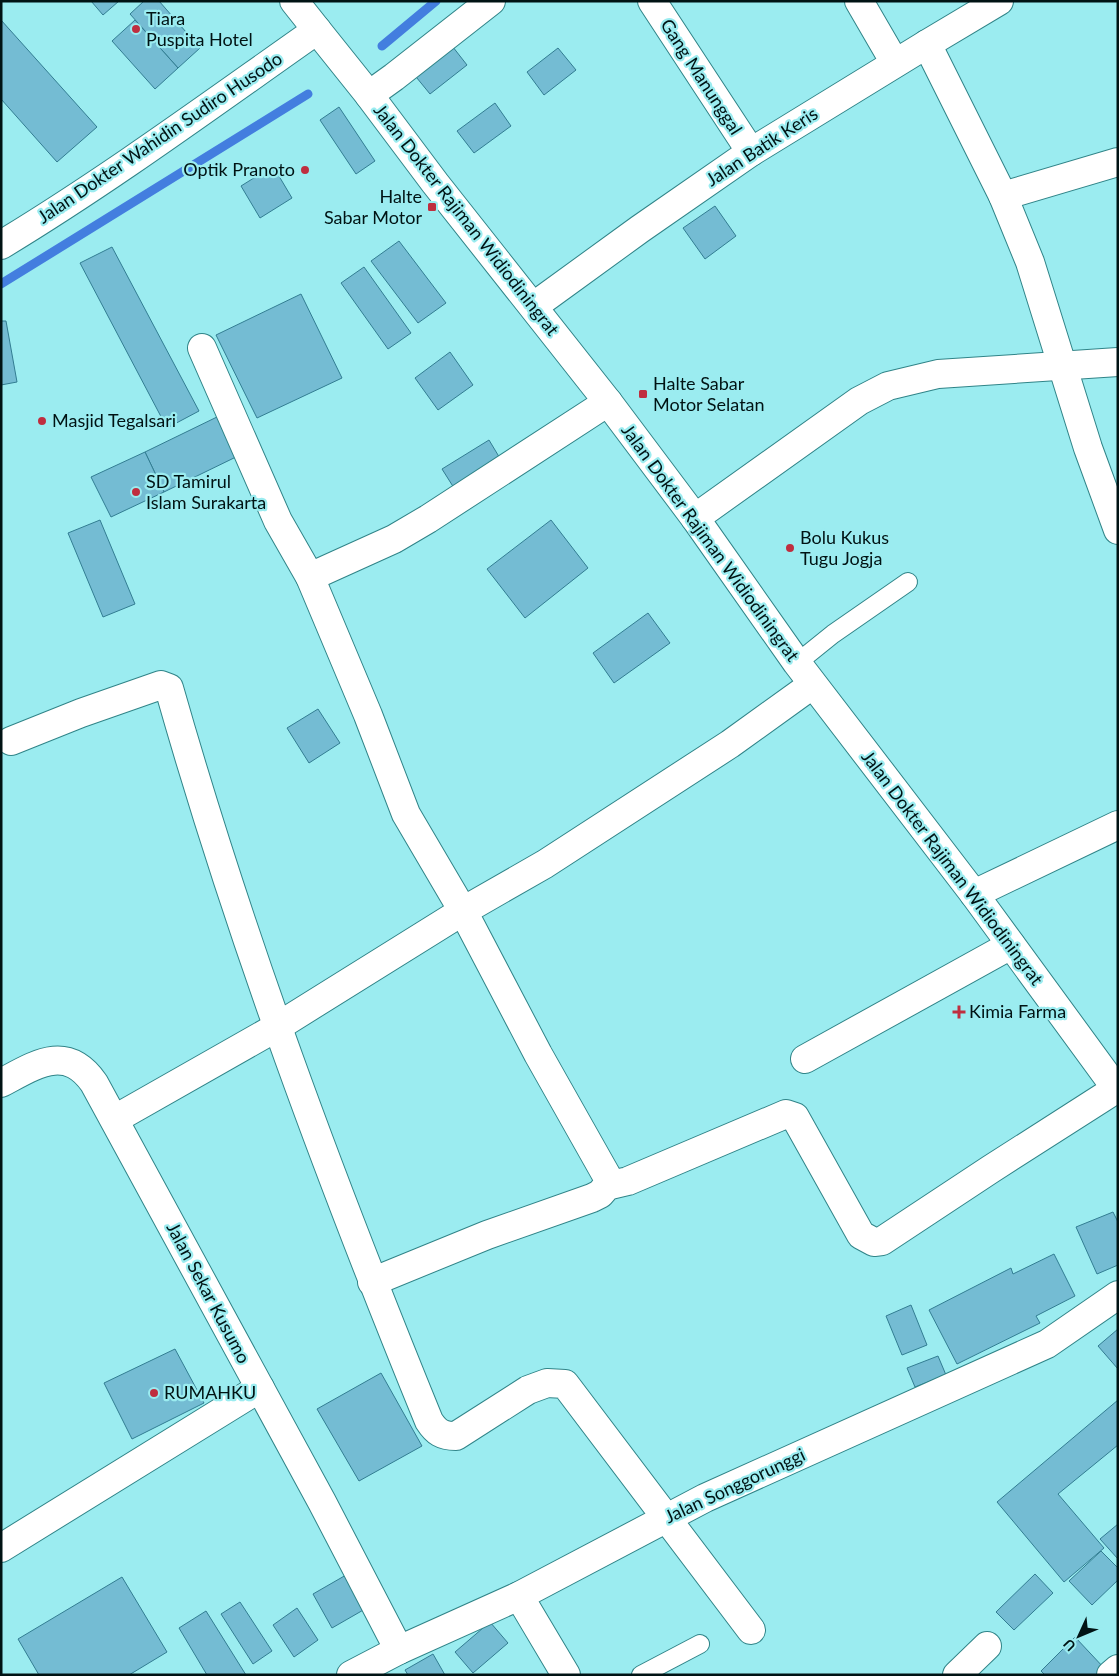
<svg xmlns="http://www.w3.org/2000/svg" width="1119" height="1676" font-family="Lato,sans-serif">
  <rect width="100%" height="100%" fill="#9becf0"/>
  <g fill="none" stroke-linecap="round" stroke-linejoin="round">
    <g stroke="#437edf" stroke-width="9">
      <path d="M 382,46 L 436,1"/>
      <path d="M 1,284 L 308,94"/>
    </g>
  </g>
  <g fill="#74bcd3" stroke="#327d92">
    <path d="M 91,1 L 119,1 L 103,15 Z"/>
    <path d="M 144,1 L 159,1 L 200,48 L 178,68 L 130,14 Z"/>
    <path d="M 1,20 L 97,127 L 57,162 L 1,99 Z"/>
    <path d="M 135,20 L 178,68 L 155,89 L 112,41 Z"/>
    <path d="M 449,42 L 467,65 L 430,94 L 412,72 Z"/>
    <path d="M 558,48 L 576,70 L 544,95 L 527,72 Z"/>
    <path d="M 495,103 L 511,126 L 474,153 L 457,131 Z"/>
    <path d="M 339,107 L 375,161 L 356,174 L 320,120 Z"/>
    <path d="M 273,166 L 292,198 L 260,218 L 241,186 Z"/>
    <path d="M 715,206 L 736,236 L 705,259 L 683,228 Z"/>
    <path d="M 399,241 L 446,303 L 418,323 L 371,261 Z"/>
    <path d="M 112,247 L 199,411 L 167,428 L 80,263 Z"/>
    <path d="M 364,267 L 411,333 L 388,349 L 341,283 Z"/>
    <path d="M 301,294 L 342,378 L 257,418 L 216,335 Z"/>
    <path d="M 1,321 L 6,321 L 17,382 L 1,385 Z"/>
    <path d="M 450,352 L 473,385 L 438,410 L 415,378 Z"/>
    <path d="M 219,416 L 238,456 L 164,492 L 145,452 Z"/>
    <path d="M 489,440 L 501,460 L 454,488 L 442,469 Z"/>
    <path d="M 145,452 L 164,492 L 111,517 L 91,477 Z"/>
    <path d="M 100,520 L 135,604 L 103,617 L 68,533 Z"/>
    <path d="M 551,520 L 588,568 L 525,618 L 487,569 Z"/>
    <path d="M 648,613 L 670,643 L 614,683 L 593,653 Z"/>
    <path d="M 318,709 L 340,743 L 309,763 L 287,728 Z"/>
    <path d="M 1113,1212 L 1118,1222 L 1118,1265 L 1097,1274 L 1076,1227 Z"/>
    <path d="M 1054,1254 L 1075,1296 L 1036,1316 L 1040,1323 L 957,1364 L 929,1310 L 1011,1268 L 1013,1274 Z"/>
    <path d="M 911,1305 L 927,1345 L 902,1355 L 886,1316 Z"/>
    <path d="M 1118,1329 L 1118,1369 L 1098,1346 Z"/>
    <path d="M 175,1349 L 204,1403 L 132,1439 L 104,1383 Z"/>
    <path d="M 938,1356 L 946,1375 L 915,1387 L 907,1368 Z"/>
    <path d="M 381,1373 L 422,1446 L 359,1481 L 317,1409 Z"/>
    <path d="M 1118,1400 L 1118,1445 L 1058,1494 L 1104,1548 L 1064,1582 L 997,1502 Z"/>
    <path d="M 1118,1524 L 1118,1559 L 1100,1539 Z"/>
    <path d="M 1101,1551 L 1118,1568 L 1118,1580 L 1092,1605 L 1069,1581 Z"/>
    <path d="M 353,1571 L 372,1605 L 332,1628 L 313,1594 Z"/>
    <path d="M 1035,1574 L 1053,1593 L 1014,1630 L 996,1612 Z"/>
    <path d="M 122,1577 L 167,1652 L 129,1675 L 39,1675 L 18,1639 Z"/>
    <path d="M 240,1602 L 272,1651 L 253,1664 L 221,1614 Z"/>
    <path d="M 297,1608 L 318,1640 L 294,1657 L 273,1625 Z"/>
    <path d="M 206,1611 L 246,1675 L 207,1675 L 179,1628 Z"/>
    <path d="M 490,1622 L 508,1643 L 473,1673 L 455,1652 Z"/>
    <path d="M 1075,1637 L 1105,1669 L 1099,1675 L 1045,1675 L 1041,1671 Z"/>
    <path d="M 433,1654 L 445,1675 L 408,1675 L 405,1670 Z"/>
  </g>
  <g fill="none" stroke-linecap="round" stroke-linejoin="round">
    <g stroke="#308488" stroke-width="20">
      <g id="lane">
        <path d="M 797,663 L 833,634 L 908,582"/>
        <path d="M 641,1675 L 700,1644"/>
      </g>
    </g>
    <g stroke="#308488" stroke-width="30">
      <g id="street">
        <path d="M 652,1 L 751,152"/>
        <path d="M 859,1 L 895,63"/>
        <path d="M 927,44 L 1003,196 L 1030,262 L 1088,448 L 1118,530"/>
        <path d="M 369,95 L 394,77 L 491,1"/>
        <path d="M 1003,196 L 1118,162"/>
        <path d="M 202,348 L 278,521 L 310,577 L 368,715 L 406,814 L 463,911 L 538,1054 L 604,1171 L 608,1178 L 607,1186"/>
        <path d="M 695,518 L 859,401 L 888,386 L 938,374 L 1118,362"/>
        <path d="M 310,577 L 394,539 L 428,519 L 608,402"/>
        <path d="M 11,741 L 81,713 L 161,685 L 169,688 C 240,938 331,1181 429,1421 C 436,1432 442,1436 456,1436 L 528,1390 L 547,1383 L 565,1384 L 751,1630"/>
        <path d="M 974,894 L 1118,825"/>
        <path d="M 805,1059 L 1011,945"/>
        <path d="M 372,1282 L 487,1235 L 592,1198 L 600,1194 L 607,1186 L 628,1181 L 786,1114 L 795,1117 L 861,1235 L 874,1242 L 882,1241 L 991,1169 L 1116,1089"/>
        <path d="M 1,1548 L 260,1388"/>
        <path d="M 519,1596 L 566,1675"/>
        <path d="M 957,1675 L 987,1646"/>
        <path d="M 1111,1675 L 1118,1669"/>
      </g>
    </g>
    <g stroke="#308488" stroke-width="30">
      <g id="secondary">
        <path d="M 317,30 L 369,95 L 435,183 L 608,402 L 695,518 L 797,663 L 974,894 L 1118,1091"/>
        <path d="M 534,306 L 640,229 L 751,152 L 927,44 L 999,1"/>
        <path d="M 1,1083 C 35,1065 66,1043 94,1083 L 322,1502 L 399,1650"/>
        <path d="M 115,1119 L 277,1027 L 463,911 L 545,864 L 730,744 L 812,685"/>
        <path d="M 351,1675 L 399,1650 L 519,1596 L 705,1498 L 1047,1344 L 1118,1295"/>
      </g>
    </g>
    <g stroke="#308488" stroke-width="30">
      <path id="primary" d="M 1,245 C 110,179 213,103 317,30 L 294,1"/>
    </g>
    <use href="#lane" stroke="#fff" stroke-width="18"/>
    <use href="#street" stroke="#fff" stroke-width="28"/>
    <use href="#secondary" stroke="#fff" stroke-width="28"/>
    <use href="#primary" stroke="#fff" stroke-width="28"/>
  </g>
  <g fill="#bf2e3f" stroke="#9becf0" stroke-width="2">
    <circle cx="136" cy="29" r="5"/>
    <circle cx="305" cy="170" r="5"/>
    <rect x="427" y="202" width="10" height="10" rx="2.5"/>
    <rect x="638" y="389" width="10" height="10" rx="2.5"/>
    <circle cx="42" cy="421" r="5"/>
    <circle cx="136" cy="492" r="5"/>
    <circle cx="790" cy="548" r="5"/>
    <path d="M956.5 1004.5h5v5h5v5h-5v5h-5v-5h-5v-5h5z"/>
    <circle cx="154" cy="1393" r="5"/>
  </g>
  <g text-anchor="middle" stroke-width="4.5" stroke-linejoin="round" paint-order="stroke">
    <g font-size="18" fill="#001314" stroke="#9becf0" text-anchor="start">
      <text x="146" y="25">Tiara<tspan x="146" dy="21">Puspita Hotel</tspan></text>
      <text x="295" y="176" text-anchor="end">Optik Pranoto</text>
      <text x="422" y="203" text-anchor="end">Halte<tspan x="422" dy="21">Sabar Motor</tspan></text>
      <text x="653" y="390">Halte Sabar<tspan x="653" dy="21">Motor Selatan</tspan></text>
      <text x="52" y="427">Masjid Tegalsari</text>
      <text x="146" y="488">SD Tamirul<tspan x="146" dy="21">Islam Surakarta</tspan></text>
      <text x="800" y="544">Bolu Kukus<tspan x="800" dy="21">Tugu Jogja</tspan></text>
      <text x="969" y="1018">Kimia Farma</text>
      <text x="164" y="1399">RUMAHKU</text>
    </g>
    <g font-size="18" fill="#001314" stroke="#9becf0">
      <text transform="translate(701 77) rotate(57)" y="6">Gang Manunggal</text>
      <text transform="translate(160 138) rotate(-34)" y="6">Jalan Dokter Wahidin Sudiro Husodo</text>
      <text transform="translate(762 147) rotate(-33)" y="6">Jalan Batik Keris</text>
      <text transform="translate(466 220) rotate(52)" y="6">Jalan Dokter Rajiman Widiodiningrat</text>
      <text transform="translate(710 543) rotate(54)" y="6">Jalan Dokter Rajiman Widiodiningrat</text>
      <text transform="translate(952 868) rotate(53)" y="6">Jalan Dokter Rajiman Widiodiningrat</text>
      <text transform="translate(208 1293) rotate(62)" y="6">Jalan Sekar Kusumo</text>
      <text transform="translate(735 1486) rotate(-25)" y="6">Jalan Songgorunggi</text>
    </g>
  </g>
  <rect width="1119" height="1676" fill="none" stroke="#001314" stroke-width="5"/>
  <g transform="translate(1079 1636) rotate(226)" stroke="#9becf0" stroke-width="4" paint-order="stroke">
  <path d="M0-4L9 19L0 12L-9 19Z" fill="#001314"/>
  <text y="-8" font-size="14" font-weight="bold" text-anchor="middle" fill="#001314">U</text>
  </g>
</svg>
